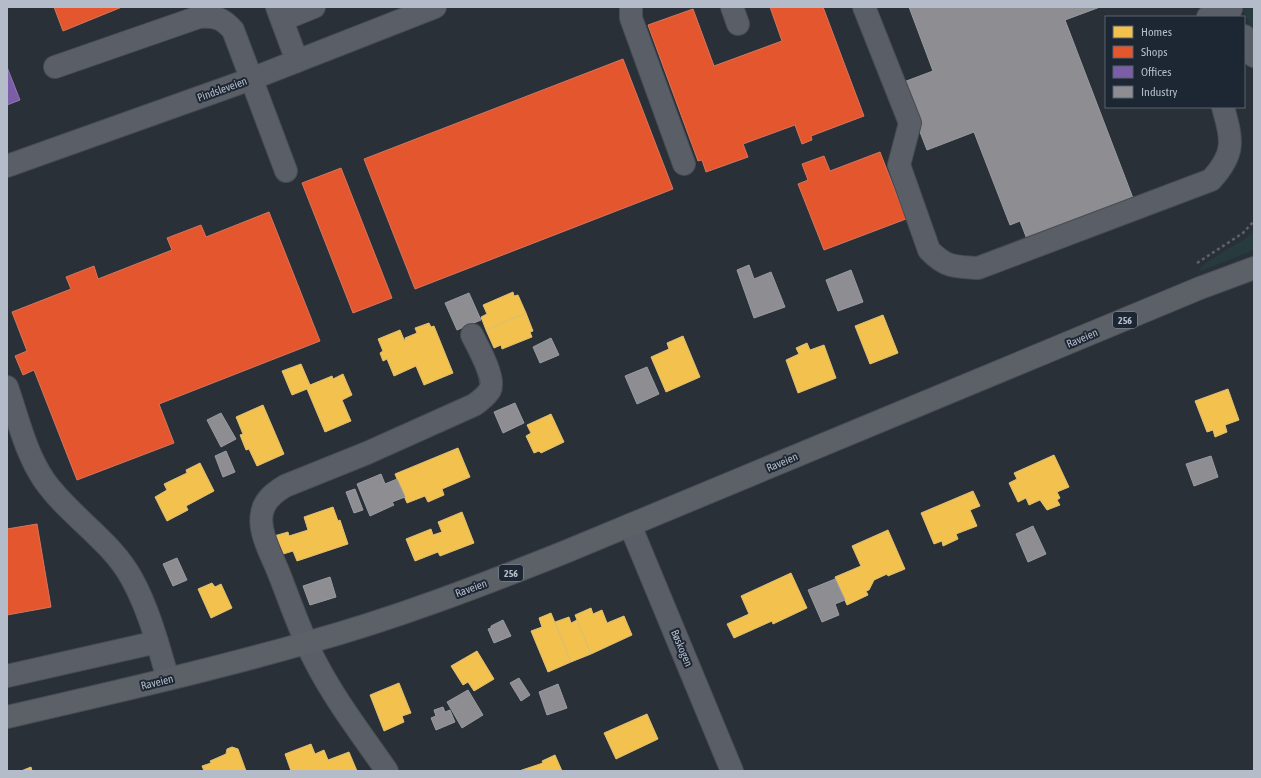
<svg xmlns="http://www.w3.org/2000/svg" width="1261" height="778" font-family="'Asap Condensed',sans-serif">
  <rect width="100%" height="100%" fill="#2a3038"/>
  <g fill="#273a3e">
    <path d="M 1241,7 L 1254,7 L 1254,32 Z"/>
    <path d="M 1254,231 L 1254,250 L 1201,271 L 1200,269 C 1206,259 1242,244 1254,231 Z"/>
  </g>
  <g fill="#f2c14e" stroke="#dfc073">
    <path d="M 513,292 L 514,296 L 518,295 L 526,313 L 486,330 L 481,317 L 487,314 L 483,305 Z"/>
    <path d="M 526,313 L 533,331 L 530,332 L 532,337 L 502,349 L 501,345 L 494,348 L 486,330 Z"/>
    <path d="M 883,315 L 898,353 L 870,364 L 855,326 Z"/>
    <path d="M 429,323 L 431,327 L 434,326 L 453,373 L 424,385 L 416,366 L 394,376 L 387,359 L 383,361 L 380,353 L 383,351 L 378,339 L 400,330 L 405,342 L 405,338 L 417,333 L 415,328 Z"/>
    <path d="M 683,336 L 700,377 L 666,392 L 651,357 L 669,349 L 667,343 Z"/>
    <path d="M 807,343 L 810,350 L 824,345 L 836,378 L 798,393 L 786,360 L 799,354 L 796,348 Z"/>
    <path d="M 301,364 L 310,385 L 332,376 L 333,379 L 343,374 L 352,395 L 342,400 L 351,421 L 325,432 L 307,389 L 292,395 L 282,371 Z"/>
    <path d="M 1228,389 L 1239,420 L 1225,425 L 1227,432 L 1215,437 L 1213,430 L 1207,432 L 1195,401 Z"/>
    <path d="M 263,405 L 284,454 L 257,466 L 249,449 L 246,450 L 240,435 L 243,434 L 236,417 Z"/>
    <path d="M 551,414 L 564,442 L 541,453 L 539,451 L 534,453 L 526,436 L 531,433 L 527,425 Z"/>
    <path d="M 458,448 L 470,477 L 442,489 L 444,495 L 428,502 L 425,496 L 407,503 L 395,474 Z"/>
    <path d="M 1054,455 L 1069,487 L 1057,492 L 1060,498 L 1057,500 L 1060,505 L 1047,510 L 1040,500 L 1029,505 L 1026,498 L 1018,502 L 1009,483 L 1017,479 L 1014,473 Z"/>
    <path d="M 200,463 L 214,491 L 186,506 L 188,510 L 167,521 L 155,497 L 167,490 L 164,484 L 187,473 L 186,470 Z"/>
    <path d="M 973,491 L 980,506 L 970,510 L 977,526 L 956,534 L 958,539 L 943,546 L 942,541 L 934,544 L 921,513 Z"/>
    <path d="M 333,507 L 338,521 L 340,520 L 348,544 L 297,561 L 293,551 L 280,555 L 274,536 L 288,532 L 289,536 L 308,530 L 304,517 Z"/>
    <path d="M 462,512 L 474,543 L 440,556 L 438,552 L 415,561 L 406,539 L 431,529 L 433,535 L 442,532 L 438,522 Z"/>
    <path d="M 888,530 L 905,569 L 888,576 L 887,574 L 874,580 L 869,590 L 866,591 L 868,595 L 847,605 L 835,577 L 861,566 L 852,546 Z"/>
    <path d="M 791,573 L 807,608 L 773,624 L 772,621 L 734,638 L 727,624 L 749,614 L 741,596 Z"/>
    <path d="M 212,583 L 215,587 L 221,584 L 232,608 L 211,618 L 198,589 Z"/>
    <path d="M 591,608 L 593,614 L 602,610 L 607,623 L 624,616 L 632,635 L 591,654 L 575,615 Z"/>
    <path d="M 551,613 L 571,662 L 548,672 L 531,631 L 542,627 L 539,618 Z"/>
    <path d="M 569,617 L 571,623 L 577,620 L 591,654 L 571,662 L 555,622 Z"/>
    <path d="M 477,651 L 494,679 L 474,691 L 468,682 L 463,685 L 451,666 Z"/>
    <path d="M 399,683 L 411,713 L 402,716 L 404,722 L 384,731 L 370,695 Z"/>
    <path d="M 647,714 L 658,739 L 616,759 L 604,733 Z"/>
    <path d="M 311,744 L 315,754 L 324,750 L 328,760 L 349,752 L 357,771 L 291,771 L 285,754 Z"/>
    <path d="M 232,747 L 238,749 L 246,771 L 204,771 L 202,766 L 211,763 L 210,761 L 226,754 L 227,749 Z"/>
    <path d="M 555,755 L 562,771 L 519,771 L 543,763 L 542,761 Z"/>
    <path d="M 31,767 L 32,771 L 21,771 Z"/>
  </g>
  <g fill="#e4572e" stroke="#d6755c">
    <path d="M 54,7 L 122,7 L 63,31 Z"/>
    <path d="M 770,7 L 823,7 L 864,116 L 811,136 L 812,140 L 802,144 L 795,125 L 743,144 L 748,157 L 706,172 L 702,160 L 698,161 L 648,25 L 693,9 L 714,66 L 782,41 Z"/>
    <path d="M 623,59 L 673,189 L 415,289 L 364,159 Z"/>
    <path d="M 880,152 L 906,219 L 824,250 L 798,184 L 808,180 L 802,164 L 824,156 L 830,171 Z"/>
    <path d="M 341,168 L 392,298 L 353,313 L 302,183 Z"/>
    <path d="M 269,212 L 320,341 L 159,404 L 174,443 L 77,480 L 34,370 L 23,375 L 15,356 L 27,351 L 12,312 L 71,289 L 66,277 L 94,266 L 98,279 L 172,250 L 167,238 L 201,225 L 206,237 Z"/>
    <path d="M 37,524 L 51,607 L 7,615 L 7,529 Z"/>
  </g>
  <path fill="#7b5ea7" stroke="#8c7ab1" d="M 7,67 L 20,100 L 7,105 Z"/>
  <g fill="#8d8d92" stroke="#999ba2">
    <path d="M 909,7 L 1100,7 L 1065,20 L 1136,206 L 1030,247 L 1020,221 L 1010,225 L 974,132 L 927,150 L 901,83 L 933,71 Z"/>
    <path d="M 749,265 L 754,279 L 771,272 L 785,307 L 754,318 L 737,270 Z"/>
    <path d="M 851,270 L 863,302 L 838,311 L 826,280 Z"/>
    <path d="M 469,293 L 481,320 L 457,330 L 445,303 Z"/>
    <path d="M 551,338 L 559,355 L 540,363 L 533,347 Z"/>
    <path d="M 647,367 L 659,394 L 637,404 L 625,376 Z"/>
    <path d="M 515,403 L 524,423 L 503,433 L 494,412 Z"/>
    <path d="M 221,413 L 236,439 L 221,447 L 207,420 Z"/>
    <path d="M 226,451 L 235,472 L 223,477 L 215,456 Z"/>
    <path d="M 1211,456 L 1218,477 L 1194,486 L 1186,464 Z"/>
    <path d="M 381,474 L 385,484 L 397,479 L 405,497 L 392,502 L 394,505 L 370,516 L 357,484 Z"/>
    <path d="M 355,489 L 363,510 L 354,513 L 346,492 Z"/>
    <path d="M 1033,526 L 1046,554 L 1028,562 L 1016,534 Z"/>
    <path d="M 177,558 L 187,580 L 173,586 L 163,564 Z"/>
    <path d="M 330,577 L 336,597 L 310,605 L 303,586 Z"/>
    <path d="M 835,579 L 845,600 L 835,604 L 839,615 L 822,622 L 808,590 Z"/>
    <path d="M 503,620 L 511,636 L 494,643 L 488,629 L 491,628 L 491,626 Z"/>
    <path d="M 519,678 L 530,695 L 521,701 L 510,683 Z"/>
    <path d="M 558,684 L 567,708 L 547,715 L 539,692 Z"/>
    <path d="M 468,690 L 483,715 L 462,728 L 447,702 Z"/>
    <path d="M 443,707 L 445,712 L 450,710 L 455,722 L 436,730 L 431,718 L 436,716 L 434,710 Z"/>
  </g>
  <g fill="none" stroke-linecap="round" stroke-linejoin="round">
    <g stroke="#484c53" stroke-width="24">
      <g id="minor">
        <path d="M 277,7 L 297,61"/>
        <path d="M 631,7 L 631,18 L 684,164"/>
        <path d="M 732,7 L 738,24"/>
        <path d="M 864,7 L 910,123 L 899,165 L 929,250 C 945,267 955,267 978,268 L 1211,180 C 1236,153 1232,140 1223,107"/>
        <path d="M 1208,17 L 1231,9"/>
        <path d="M 282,20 L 314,7"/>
        <path d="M 1244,36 L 1254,56"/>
        <path d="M 55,67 L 199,17 C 216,16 222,18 233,30 L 286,171"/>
        <path d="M 7,166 L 251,79 L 435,7"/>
        <path d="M 7,387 C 18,418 25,452 44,480 C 69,516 111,540 132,579 C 149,610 158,645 168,679"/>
        <path d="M 630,525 L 732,771"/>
        <path d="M 7,676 L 157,642"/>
        <path d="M 387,771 C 362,735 335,700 315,661 C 300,632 290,601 278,571 C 271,554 258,531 262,513 C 264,500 275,492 285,486 L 367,453 L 474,405 C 480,401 486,396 490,390 C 496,379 478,347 472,335"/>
      </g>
    </g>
    <g stroke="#484c55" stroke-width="24">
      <path id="major" d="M 7,717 C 107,694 207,671 306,643 C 394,619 480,586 565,552 L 1200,288 L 1254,268"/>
    </g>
    <path stroke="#5d636a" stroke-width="2.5" stroke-dasharray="3 3" stroke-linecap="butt" d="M 1197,263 L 1243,233 L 1254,221"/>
    <use href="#minor" stroke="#5a5e66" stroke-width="22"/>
    <use href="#major" stroke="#5c6168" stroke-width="22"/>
  </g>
  <g text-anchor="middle" stroke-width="4" stroke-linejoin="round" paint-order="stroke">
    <g fill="#1d2633" stroke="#878f9c" stroke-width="1">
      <rect x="1113" y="312" width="24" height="16" rx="3"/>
      <rect x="499" y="565" width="24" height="16" rx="3"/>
    </g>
    <g font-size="10" font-weight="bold" fill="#b4bcc9">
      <text x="1125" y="324">256</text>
      <text x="511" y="577">256</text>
    </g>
    <g font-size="11" fill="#b4bcc9" stroke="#1d2633">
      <text transform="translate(222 89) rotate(-20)" y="4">Pindsleveien</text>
      <text transform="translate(1082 338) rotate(-23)" y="4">Raveien</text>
      <text transform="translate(782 462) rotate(-23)" y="4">Raveien</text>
      <text transform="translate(471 588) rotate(-20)" y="4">Raveien</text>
      <text transform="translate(682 648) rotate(67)" y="4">Bøskogen</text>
      <text transform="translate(157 682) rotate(-14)" y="4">Raveien</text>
    </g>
  </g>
  <rect width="1261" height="778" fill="none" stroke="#b4bcc9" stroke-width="16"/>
  <rect x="1105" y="16" width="140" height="92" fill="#1d2633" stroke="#59626f"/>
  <rect x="1113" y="26" width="20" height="12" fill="#f2c14e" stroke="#59626f"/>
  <text x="1141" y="36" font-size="12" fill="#b4bcc9">Homes</text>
  <rect x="1113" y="46" width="20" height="12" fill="#e4572e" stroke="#59626f"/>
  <text x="1141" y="56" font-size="12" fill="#b4bcc9">Shops</text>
  <rect x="1113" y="66" width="20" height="12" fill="#7b5ea7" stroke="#59626f"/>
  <text x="1141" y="76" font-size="12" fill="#b4bcc9">Offices</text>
  <rect x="1113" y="86" width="20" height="12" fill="#8d8d92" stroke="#59626f"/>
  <text x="1141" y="96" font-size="12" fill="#b4bcc9">Industry</text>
</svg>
